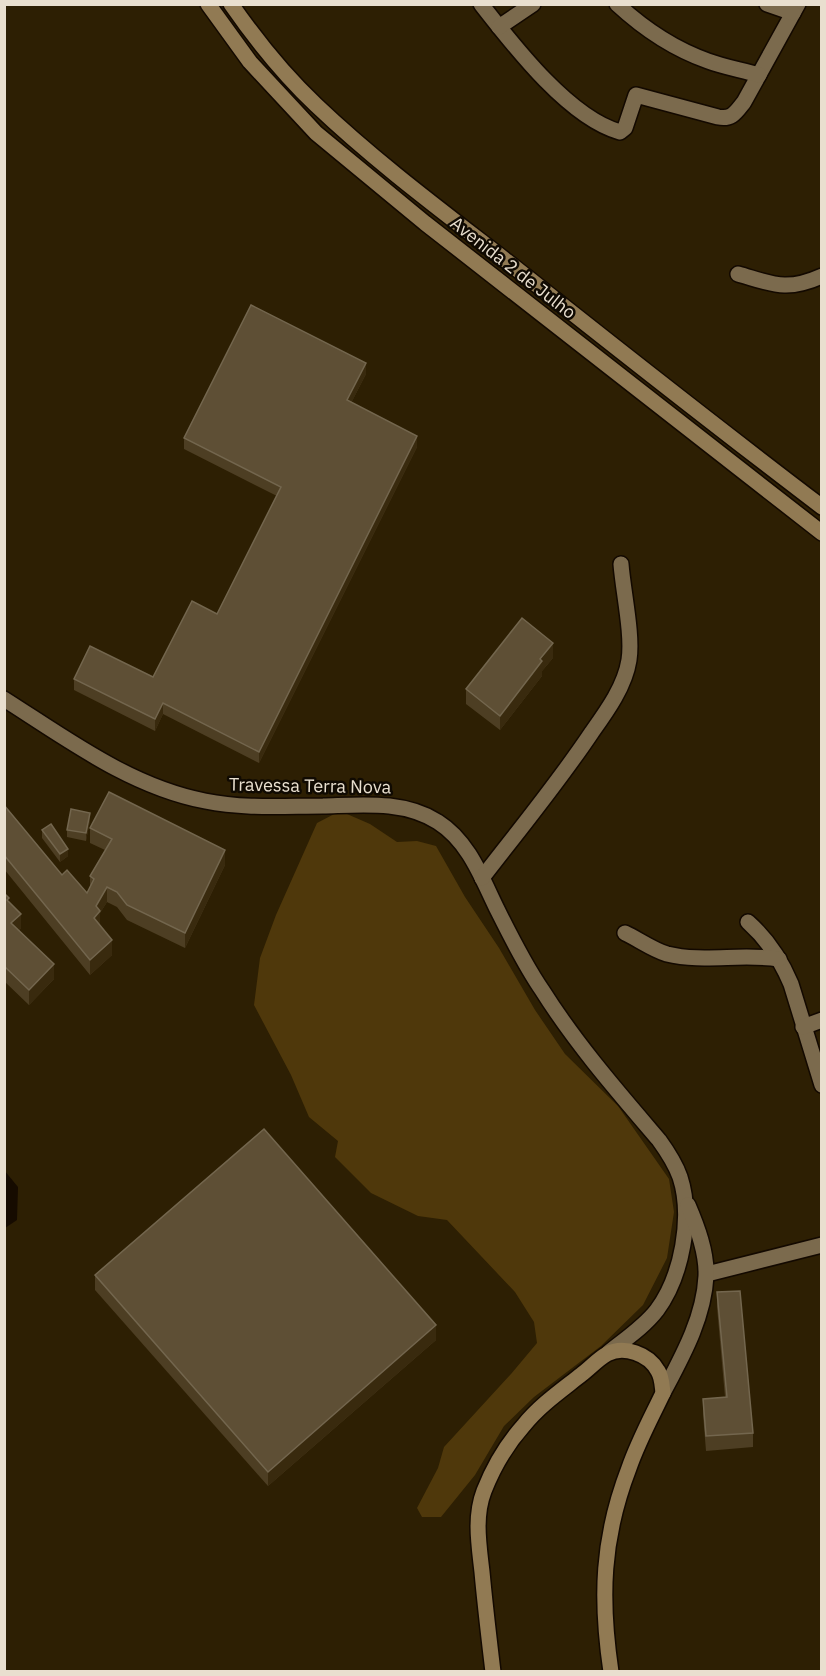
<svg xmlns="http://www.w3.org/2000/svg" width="826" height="1676" font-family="'IBM Plex Sans',sans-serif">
  <rect width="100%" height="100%" fill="#2d1f03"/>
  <path fill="#4f380b" d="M 340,811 L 370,824 L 397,842 L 417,841 L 436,846 L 465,897 L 499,948 L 535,1010 L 565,1054 L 618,1106 L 669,1179 L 674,1212 L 667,1258 L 643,1305 L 601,1346 L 534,1397 L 504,1426 L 475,1475 L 441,1517 L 422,1517 L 417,1508 L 438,1468 L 444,1447 L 511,1374 L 537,1343 L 534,1322 L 515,1292 L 447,1220 L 418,1216 L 371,1193 L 335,1157 L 338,1141 L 309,1117 L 291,1075 L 254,1005 L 260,958 L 276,915 L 317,823 Z"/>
  <path fill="#160b00" d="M 4,1170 L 18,1187 L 17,1220 L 5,1228 Z"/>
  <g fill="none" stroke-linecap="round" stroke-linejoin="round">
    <g stroke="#130900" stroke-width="18">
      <g id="minor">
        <path d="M 481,4 C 513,45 569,118 620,132 L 625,128 L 636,95 L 718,117 C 732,120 736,112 744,102 L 798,4"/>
        <path d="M 617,4 C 644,29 674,49 708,61 C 724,67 742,70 759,75"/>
        <path d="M 767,4 L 793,13"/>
        <path d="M 499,27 L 533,4"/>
        <path d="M 738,274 C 773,284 786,292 822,276"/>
        <path d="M 4,699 C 67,739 131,787 205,801 C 244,809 284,806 323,806 C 361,805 404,800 438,822 C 468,841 481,876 496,907 C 510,935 524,964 542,990 C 576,1044 618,1092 659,1140 C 667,1151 675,1163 680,1177 C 693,1217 682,1276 657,1310 C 644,1327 624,1340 608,1353"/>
        <path d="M 482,878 C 519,830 558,783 592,732 C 607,711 625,686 629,660 C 633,635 623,591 621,564"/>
        <path d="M 748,922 C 767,939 781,960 791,984 L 822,1085"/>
        <path d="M 625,933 C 638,939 653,950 667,954 C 703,963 741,953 779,959"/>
        <path d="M 803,1027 L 822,1020"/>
        <path d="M 707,1274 L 822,1245"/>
        <path d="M 663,1393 C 682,1357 704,1318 706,1276 C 707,1252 697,1226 688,1205"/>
      </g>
    </g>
    <g stroke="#130900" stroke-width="18">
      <g id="secondary">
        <path d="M 208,4 L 250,62 L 316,133 L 425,223 L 822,533"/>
        <path d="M 231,4 C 256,40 284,75 316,105 C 377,163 446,214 513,266 C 615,347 718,428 822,507"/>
        <path d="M 493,1672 C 489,1638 485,1605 482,1572 C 479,1545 474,1517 484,1491 C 493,1468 507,1444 524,1425 C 540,1405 562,1390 582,1374 C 590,1368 598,1359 607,1354 C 624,1345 649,1354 658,1371 C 662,1377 662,1385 663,1393 C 651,1418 638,1442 629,1468 C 602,1538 600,1598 611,1672"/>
      </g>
    </g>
    <use href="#minor" stroke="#7b6a4d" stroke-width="15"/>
    <use href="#secondary" stroke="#917a53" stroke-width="15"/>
  </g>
  <g fill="#4d3e23">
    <path d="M 366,374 L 351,403 L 417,447 L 259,763 L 163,714 L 155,731 L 74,690 L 74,679 L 153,677 L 217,614 L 277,496 L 184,449 L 184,438 Z"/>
    <path d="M 553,658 L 542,671 L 542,676 L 500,730 L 466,704 L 466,689 Z"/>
    <path d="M 4,805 L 62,875 L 87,893 L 90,888 L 90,876 L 105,850 L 90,843 L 90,828 L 225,865 L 185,948 L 127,920 L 117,907 L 107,902 L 100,913 L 100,925 L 112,955 L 90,975 L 4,869 Z"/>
    <path d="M 90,820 L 86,841 L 67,837 L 67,830 Z"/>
    <path d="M 42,830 L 68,856 L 60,862 L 42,838 Z"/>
    <path d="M 4,893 L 21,928 L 19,930 L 54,979 L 29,1005 L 4,981 Z"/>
    <path d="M 95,1275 L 436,1340 L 268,1486 L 95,1290 Z"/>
    <path d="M 717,1292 L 753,1433 L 753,1447 L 706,1451 L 703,1414 L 703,1399 L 725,1397 L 717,1307 Z"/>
  </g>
  <g fill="#392a0e">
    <path d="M 366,363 L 366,374 L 347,411 L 347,400 Z"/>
    <path d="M 417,436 L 417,447 L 259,763 L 259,752 Z"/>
    <path d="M 553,643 L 553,658 L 542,671 L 542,676 L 500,730 L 500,716 Z"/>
    <path d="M 163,703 L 163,714 L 155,731 L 155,719 Z"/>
    <path d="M 90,813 L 90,820 L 86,841 L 86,833 Z"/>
    <path d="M 68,849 L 68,856 L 60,862 L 60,854 Z"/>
    <path d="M 225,850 L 225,865 L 185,948 L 185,933 Z"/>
    <path d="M 107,887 L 107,902 L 100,913 L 100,925 L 94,918 L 96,906 Z"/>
    <path d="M 21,914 L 21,928 L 11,938 L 11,923 Z"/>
    <path d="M 112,940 L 112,955 L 90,975 L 90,960 Z"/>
    <path d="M 54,964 L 54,979 L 29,1005 L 29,990 Z"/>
    <path d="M 436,1325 L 436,1340 L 268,1486 L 268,1472 Z"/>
  </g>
  <g fill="#5e4f35" stroke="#73664e" stroke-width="1.5">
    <path d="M 251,305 L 366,363 L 347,400 L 417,436 L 259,752 L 163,703 L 155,719 L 74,679 L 90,646 L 153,677 L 192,601 L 217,614 L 281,487 L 184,438 Z"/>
    <path d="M 522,618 L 553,643 L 540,659 L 542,661 L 500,716 L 466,689 Z"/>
    <path d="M 109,792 L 225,850 L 185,933 L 127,905 L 117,892 L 107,887 L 96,906 L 100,911 L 94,918 L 112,940 L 90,960 L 4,855 L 4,805 L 62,875 L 67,870 L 87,893 L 94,879 L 90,876 L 112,839 L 90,828 Z"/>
    <path d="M 71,809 L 90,813 L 86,833 L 67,830 Z"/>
    <path d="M 51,824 L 68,849 L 60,854 L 42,830 Z"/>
    <path d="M 4,893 L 9,898 L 7,900 L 21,914 L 11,923 L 54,964 L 29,990 L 4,966 Z"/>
    <path d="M 264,1129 L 436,1325 L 268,1472 L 95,1275 Z"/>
    <path d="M 740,1291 L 753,1433 L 706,1436 L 703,1399 L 727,1397 L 717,1292 Z"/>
  </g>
  <g text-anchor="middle" stroke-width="5" stroke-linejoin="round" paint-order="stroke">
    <g font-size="18" fill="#e9dfcf" stroke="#100a02">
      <text transform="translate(513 268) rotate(38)" y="6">Avenida 2 de Julho</text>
      <text transform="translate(310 786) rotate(1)" y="6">Travessa Terra Nova</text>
    </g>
  </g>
  <rect width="826" height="1676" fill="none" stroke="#e9dfcf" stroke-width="12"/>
</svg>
